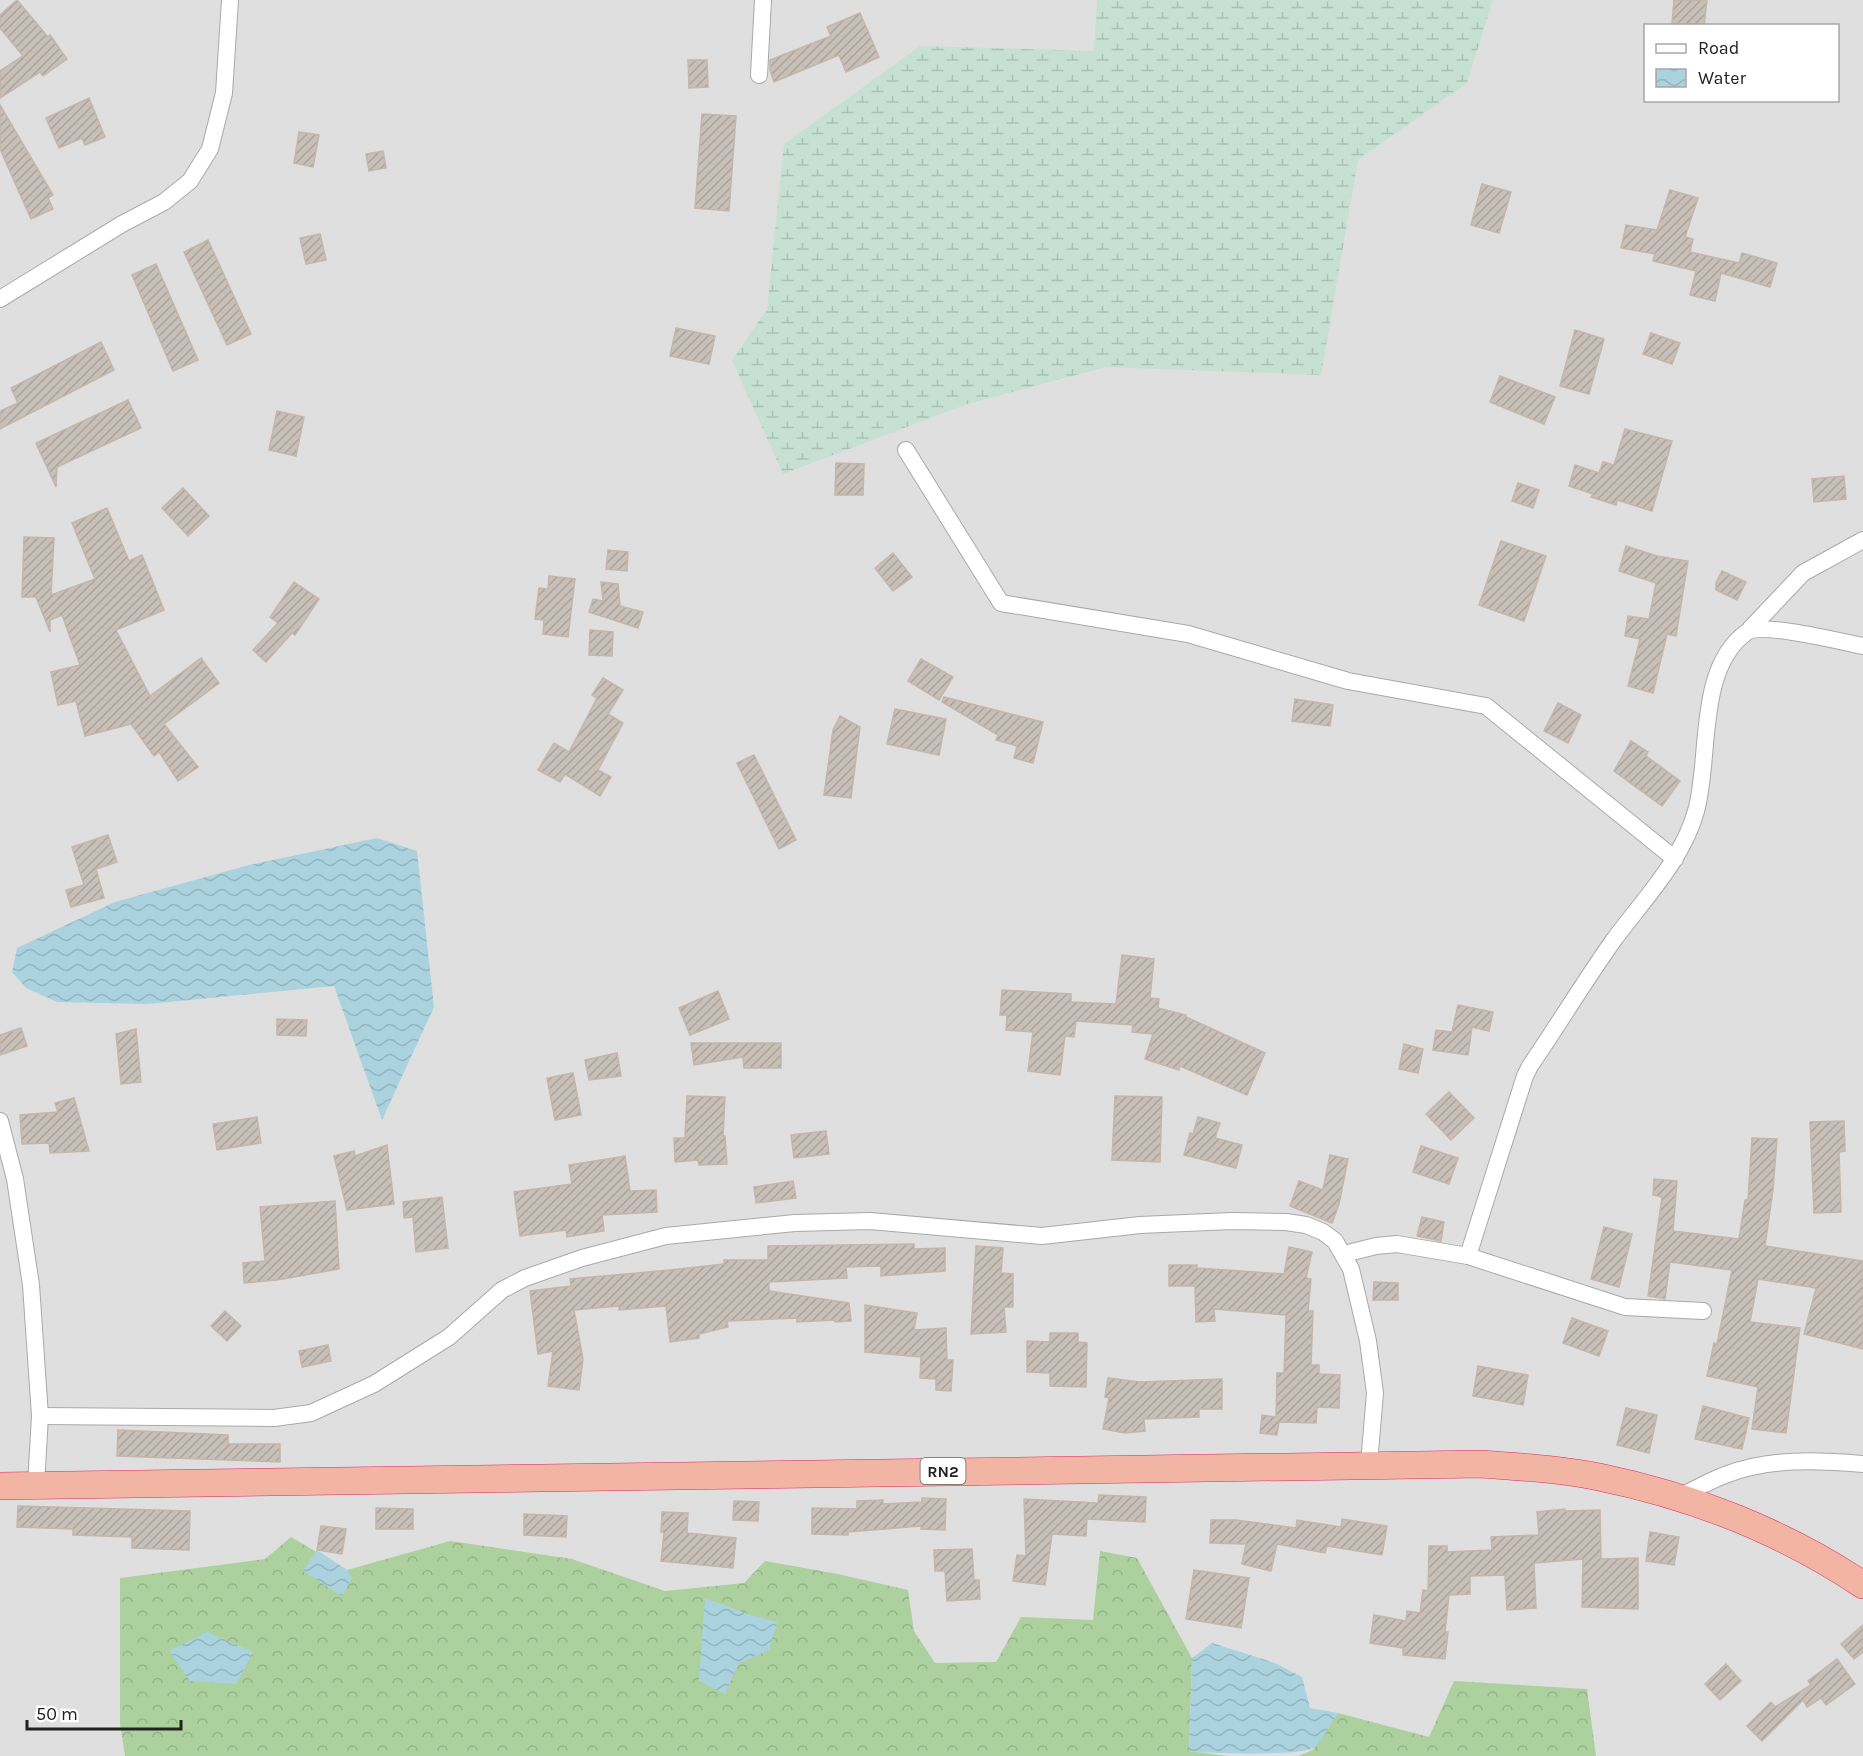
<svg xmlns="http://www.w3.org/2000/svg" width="1863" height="1756" font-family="Karla,sans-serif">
  <defs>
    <pattern id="forest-crowns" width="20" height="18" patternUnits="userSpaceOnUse" patternTransform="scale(1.5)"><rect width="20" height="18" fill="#add19e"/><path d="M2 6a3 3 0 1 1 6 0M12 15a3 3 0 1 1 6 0" fill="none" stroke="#95b388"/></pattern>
    <pattern id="wetland-marsh" width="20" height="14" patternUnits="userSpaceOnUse" patternTransform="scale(1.5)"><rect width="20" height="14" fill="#c6e0d4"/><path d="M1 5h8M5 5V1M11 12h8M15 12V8" fill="none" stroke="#aac0b6"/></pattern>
    <pattern id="water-waves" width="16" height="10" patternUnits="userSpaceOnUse" patternTransform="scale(1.5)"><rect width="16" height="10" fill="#aad3df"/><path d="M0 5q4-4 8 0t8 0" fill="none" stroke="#92b5bf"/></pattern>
    <pattern id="building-hatch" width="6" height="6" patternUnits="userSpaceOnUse" patternTransform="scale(1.5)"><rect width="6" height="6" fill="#c7bfb8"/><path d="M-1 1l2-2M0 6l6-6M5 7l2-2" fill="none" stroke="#aba49e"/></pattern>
  </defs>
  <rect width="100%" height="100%" fill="#f2efe9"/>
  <path fill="#e0dfdf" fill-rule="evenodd" d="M 0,0 L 1863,0 L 1863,1756 L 0,1756 ZM 1646,26 L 1838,26 L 1838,100 L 1646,100 Z"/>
  <g fill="url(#forest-crowns)">
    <path d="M 291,1537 L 347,1570 L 450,1541 L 572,1559 L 665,1591 L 744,1583 L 765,1561 L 838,1574 L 908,1590 L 914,1631 L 935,1663 L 996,1662 L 1021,1617 L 1093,1620 L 1100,1551 L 1137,1558 L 1192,1658 L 1189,1751 L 1228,1756 L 125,1756 L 120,1724 L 120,1578 L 265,1559 Z"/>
    <path d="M 1454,1681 L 1587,1689 L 1596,1756 L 1298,1756 L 1313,1750 L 1338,1713 L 1429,1737 Z"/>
  </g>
  <path fill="url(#wetland-marsh)" d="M 1097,0 L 1493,0 L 1467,83 L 1358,160 L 1321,375 L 1106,367 L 967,404 L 783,474 L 732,360 L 767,309 L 784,144 L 920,46 L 1094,51 Z"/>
  <g fill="url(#water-waves)">
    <path d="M 377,838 L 417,851 L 434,1007 L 382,1120 L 334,986 L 148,1004 L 57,1002 L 26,988 L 12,972 L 17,948 L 115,902 L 249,865 Z"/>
    <path d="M 317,1550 L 347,1570 L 352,1578 L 342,1596 L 303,1571 Z"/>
    <path d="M 705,1598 L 748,1614 L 777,1622 L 769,1650 L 739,1663 L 725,1694 L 699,1681 Z"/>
    <path d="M 207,1632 L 253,1652 L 236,1684 L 190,1681 L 169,1651 Z"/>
    <path d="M 1212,1643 L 1275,1663 L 1302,1677 L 1310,1708 L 1338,1713 C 1330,1725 1323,1739 1314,1748 C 1298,1756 1212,1754 1189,1751 L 1192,1658 Z"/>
  </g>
  <g fill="url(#building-hatch)" stroke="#c4b6ab" stroke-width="1.5">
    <path d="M 17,0 L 48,37 L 50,35 L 67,59 L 43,76 L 40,72 L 0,98 L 0,71 L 23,56 L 0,28 L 0,15 Z"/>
    <path d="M 1674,0 L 1707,0 L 1704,26 L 1672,23 Z"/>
    <path d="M 860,13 L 879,57 L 846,72 L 839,55 L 774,82 L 770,70 L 770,60 L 831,36 L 827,27 Z"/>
    <path d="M 688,60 L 707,60 L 708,87 L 689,88 Z"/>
    <path d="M 89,98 L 105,137 L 85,145 L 82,138 L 59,148 L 46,118 Z"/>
    <path d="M 0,105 L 53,195 L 48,198 L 53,209 L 31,219 L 0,149 Z"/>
    <path d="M 702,114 L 736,116 L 729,211 L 695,208 Z"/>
    <path d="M 299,132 L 319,135 L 313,167 L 294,163 Z"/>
    <path d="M 383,151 L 386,168 L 369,171 L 366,154 Z"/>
    <path d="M 1482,184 L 1511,192 L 1499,233 L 1471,225 Z"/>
    <path d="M 1670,190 L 1698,198 L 1685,237 L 1693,239 L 1690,252 L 1739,263 L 1742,253 L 1777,263 L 1770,287 L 1721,273 L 1715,301 L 1690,295 L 1696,271 L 1653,261 L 1655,254 L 1621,248 L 1626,225 L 1657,230 Z"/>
    <path d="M 320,234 L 326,260 L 306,264 L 300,238 Z"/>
    <path d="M 208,240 L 251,334 L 227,345 L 184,252 Z"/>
    <path d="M 156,264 L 198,360 L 173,371 L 132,275 Z"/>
    <path d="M 676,328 L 715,336 L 709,364 L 670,356 Z"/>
    <path d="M 1575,330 L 1604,339 L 1589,394 L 1560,386 Z"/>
    <path d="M 1651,333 L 1680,343 L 1672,364 L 1643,354 Z"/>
    <path d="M 101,342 L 114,370 L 0,429 L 0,411 L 18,403 L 11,388 Z"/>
    <path d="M 1500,376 L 1555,397 L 1544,424 L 1490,402 Z"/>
    <path d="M 128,400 L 141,428 L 57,467 L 56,487 L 36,443 Z"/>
    <path d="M 277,411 L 304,417 L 296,456 L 269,450 Z"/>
    <path d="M 1625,429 L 1672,441 L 1652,511 L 1617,500 L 1616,505 L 1591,497 L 1593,494 L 1569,486 L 1575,465 L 1599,473 L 1603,462 L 1614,465 Z"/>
    <path d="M 836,463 L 864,464 L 863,495 L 835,495 Z"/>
    <path d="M 1844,476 L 1846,499 L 1814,502 L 1812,479 Z"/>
    <path d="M 1518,483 L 1539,490 L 1533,508 L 1512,501 Z"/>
    <path d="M 183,488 L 209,516 L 188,536 L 162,508 Z"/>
    <path d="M 107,508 L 129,561 L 142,555 L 164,610 L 116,630 L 150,696 L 201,658 L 219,683 L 164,724 L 198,767 L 178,781 L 159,752 L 154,756 L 131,724 L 85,736 L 76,701 L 58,705 L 51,672 L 80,665 L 62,615 L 50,620 L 50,632 L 36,597 L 22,597 L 24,537 L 54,538 L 51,595 L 95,579 L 72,523 Z"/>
    <path d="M 1501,541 L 1546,556 L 1524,621 L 1479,605 Z"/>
    <path d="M 1626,546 L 1657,556 L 1688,561 L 1676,636 L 1667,634 L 1653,693 L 1628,686 L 1640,639 L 1625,636 L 1628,616 L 1649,619 L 1656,583 L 1619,571 Z"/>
    <path d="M 608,550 L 628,552 L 627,571 L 606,569 Z"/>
    <path d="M 893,553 L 912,577 L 893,591 L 875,568 Z"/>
    <path d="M 1722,571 L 1746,582 L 1737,600 L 1716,590 L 1716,583 Z"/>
    <path d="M 549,576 L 575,579 L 568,637 L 543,634 L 544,620 L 535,619 L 539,588 L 548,589 Z"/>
    <path d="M 294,582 L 319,599 L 295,635 L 292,633 L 266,662 L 253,650 L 278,623 L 270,617 Z"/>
    <path d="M 601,582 L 618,584 L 620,606 L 643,612 L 638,628 L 589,612 L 593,599 L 603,601 Z"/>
    <path d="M 590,630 L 613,632 L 612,656 L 589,655 Z"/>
    <path d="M 921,659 L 953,677 L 939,700 L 908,681 Z"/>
    <path d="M 603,678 L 623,690 L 608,714 L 623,723 L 598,770 L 611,777 L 600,796 L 565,774 L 560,782 L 538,770 L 554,743 L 569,752 L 597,698 L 592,695 Z"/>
    <path d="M 944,697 L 1043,722 L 1033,763 L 1014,758 L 1017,746 L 996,740 L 998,735 L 942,702 Z"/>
    <path d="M 1295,699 L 1333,705 L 1330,726 L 1292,721 Z"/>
    <path d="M 1558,703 L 1581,715 L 1568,743 L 1544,731 Z"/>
    <path d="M 895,709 L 946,719 L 939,755 L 887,744 Z"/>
    <path d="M 840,716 L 860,727 L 851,798 L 824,795 L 833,730 Z"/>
    <path d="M 1631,741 L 1648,752 L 1646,756 L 1680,781 L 1662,806 L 1614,771 Z"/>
    <path d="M 754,755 L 796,840 L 779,849 L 737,763 Z"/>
    <path d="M 108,835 L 117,862 L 96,869 L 104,898 L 71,907 L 66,890 L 84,885 L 72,847 Z"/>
    <path d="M 1122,955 L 1154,959 L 1150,998 L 1159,999 L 1158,1008 L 1186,1015 L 1186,1017 L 1265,1053 L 1247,1095 L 1180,1066 L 1179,1070 L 1145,1059 L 1153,1034 L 1132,1032 L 1133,1025 L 1076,1021 L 1074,1037 L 1065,1036 L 1060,1075 L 1028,1071 L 1033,1032 L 1006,1030 L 1007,1015 L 1000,1015 L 1002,990 L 1071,994 L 1071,1002 L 1116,1004 Z"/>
    <path d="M 718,991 L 729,1019 L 690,1035 L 679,1008 Z"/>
    <path d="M 1458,1005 L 1493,1012 L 1489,1031 L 1472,1027 L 1468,1055 L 1433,1050 L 1436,1030 L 1452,1032 Z"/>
    <path d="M 277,1019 L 307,1020 L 306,1036 L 277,1035 Z"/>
    <path d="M 21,1028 L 27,1046 L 0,1055 L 0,1035 Z"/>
    <path d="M 136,1029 L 141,1082 L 121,1084 L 116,1034 Z"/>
    <path d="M 691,1043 L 781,1043 L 781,1068 L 744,1068 L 743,1057 L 694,1065 Z"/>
    <path d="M 1404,1044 L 1423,1049 L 1418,1073 L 1399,1069 Z"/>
    <path d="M 617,1053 L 621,1076 L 589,1080 L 585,1060 Z"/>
    <path d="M 573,1073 L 581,1115 L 555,1120 L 547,1078 Z"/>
    <path d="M 1449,1092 L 1474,1118 L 1451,1140 L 1426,1114 Z"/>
    <path d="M 687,1096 L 725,1097 L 723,1136 L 725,1136 L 727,1164 L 699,1165 L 698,1160 L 675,1162 L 674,1138 L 685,1138 Z"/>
    <path d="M 1115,1096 L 1162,1097 L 1160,1162 L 1112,1160 Z"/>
    <path d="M 74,1098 L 89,1151 L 50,1153 L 49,1143 L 22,1144 L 20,1115 L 58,1112 L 55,1103 Z"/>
    <path d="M 257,1117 L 261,1143 L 217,1150 L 213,1124 Z"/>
    <path d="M 1198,1117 L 1220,1123 L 1215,1138 L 1242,1145 L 1236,1168 L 1184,1155 L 1190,1133 L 1193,1134 Z"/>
    <path d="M 1844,1121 L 1845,1151 L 1839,1152 L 1841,1212 L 1814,1213 L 1810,1122 Z"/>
    <path d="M 826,1131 L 829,1154 L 794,1158 L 791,1135 Z"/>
    <path d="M 1752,1138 L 1777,1139 L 1773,1190 L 1765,1246 L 1863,1261 L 1863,1349 L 1804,1334 L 1816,1288 L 1758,1279 L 1750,1322 L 1800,1328 L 1786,1433 L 1752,1429 L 1758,1387 L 1707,1376 L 1714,1343 L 1717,1344 L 1732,1270 L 1670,1262 L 1665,1299 L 1648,1296 L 1662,1197 L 1653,1195 L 1654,1179 L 1677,1181 L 1673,1231 L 1739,1239 L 1745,1200 L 1748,1200 Z"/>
    <path d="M 387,1145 L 394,1204 L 347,1210 L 334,1156 L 354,1151 L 355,1156 Z"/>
    <path d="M 1421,1146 L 1458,1158 L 1449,1184 L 1413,1172 Z"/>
    <path d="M 1330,1155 L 1348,1159 L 1339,1204 L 1332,1223 L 1290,1206 L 1299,1181 L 1323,1190 Z"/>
    <path d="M 625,1156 L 630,1191 L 656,1190 L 657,1212 L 602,1215 L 604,1231 L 567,1237 L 566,1230 L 520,1236 L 514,1192 L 572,1184 L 569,1165 Z"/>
    <path d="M 793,1181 L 796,1198 L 756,1203 L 754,1187 Z"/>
    <path d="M 442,1197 L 448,1248 L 416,1252 L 413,1217 L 404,1218 L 403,1202 Z"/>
    <path d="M 335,1201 L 339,1269 L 277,1280 L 244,1283 L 243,1263 L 265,1261 L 260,1207 Z"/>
    <path d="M 1422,1217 L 1444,1222 L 1441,1241 L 1417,1236 Z"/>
    <path d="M 1604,1227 L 1632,1234 L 1619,1287 L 1591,1279 Z"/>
    <path d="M 914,1244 L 914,1249 L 945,1248 L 945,1271 L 881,1276 L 881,1266 L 846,1267 L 847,1278 L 769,1282 L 769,1291 L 849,1303 L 851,1321 L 835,1322 L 835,1320 L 797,1322 L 797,1318 L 727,1321 L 728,1327 L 699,1334 L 699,1338 L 670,1342 L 666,1306 L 619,1310 L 619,1306 L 574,1310 L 583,1359 L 579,1390 L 548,1386 L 553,1351 L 538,1354 L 530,1291 L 571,1286 L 570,1279 L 670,1270 L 724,1264 L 724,1260 L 768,1260 L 768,1246 Z"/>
    <path d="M 976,1246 L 1003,1248 L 1001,1273 L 1013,1274 L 1013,1307 L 1004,1307 L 1006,1332 L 971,1334 Z"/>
    <path d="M 1289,1247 L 1312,1252 L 1306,1278 L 1311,1279 L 1308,1311 L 1313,1311 L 1311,1365 L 1319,1365 L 1319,1374 L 1340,1375 L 1339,1408 L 1317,1407 L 1316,1423 L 1279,1422 L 1277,1435 L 1260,1433 L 1262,1415 L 1276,1417 L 1277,1373 L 1284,1373 L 1286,1315 L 1214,1309 L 1215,1321 L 1196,1322 L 1195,1286 L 1169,1286 L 1169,1265 L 1197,1265 L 1197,1268 L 1284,1274 Z"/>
    <path d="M 1374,1282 L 1398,1283 L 1398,1300 L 1373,1300 Z"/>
    <path d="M 865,1305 L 917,1313 L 914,1330 L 946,1328 L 947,1360 L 953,1360 L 951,1391 L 936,1390 L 936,1379 L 920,1378 L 921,1357 L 865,1352 Z"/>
    <path d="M 225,1311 L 241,1326 L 227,1341 L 211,1326 Z"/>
    <path d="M 1572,1318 L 1608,1331 L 1599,1356 L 1563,1343 Z"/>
    <path d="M 1050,1333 L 1078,1333 L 1078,1342 L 1087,1343 L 1086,1387 L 1050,1386 L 1050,1373 L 1027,1372 L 1027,1341 L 1050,1342 Z"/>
    <path d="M 328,1345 L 331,1361 L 302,1367 L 299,1351 Z"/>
    <path d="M 1478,1366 L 1528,1375 L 1523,1405 L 1473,1396 Z"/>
    <path d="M 1108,1378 L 1140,1382 L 1222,1379 L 1222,1409 L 1199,1409 L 1199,1417 L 1144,1419 L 1145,1431 L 1125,1433 L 1103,1429 L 1109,1398 L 1105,1397 Z"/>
    <path d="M 1703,1406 L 1749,1418 L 1742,1449 L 1695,1439 Z"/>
    <path d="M 1626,1408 L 1657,1415 L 1649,1453 L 1617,1445 Z"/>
    <path d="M 118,1430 L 228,1435 L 228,1444 L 280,1444 L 280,1462 L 117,1456 Z"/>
    <path d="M 1099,1495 L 1146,1497 L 1145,1522 L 1087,1519 L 1086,1536 L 1052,1534 L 1045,1585 L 1013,1581 L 1017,1555 L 1026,1556 L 1024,1499 L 1098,1503 Z"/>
    <path d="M 922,1498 L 946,1499 L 945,1530 L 921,1529 L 921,1526 L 848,1532 L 848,1535 L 812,1534 L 812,1508 L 857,1509 L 857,1501 L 883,1500 L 883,1504 L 922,1502 Z"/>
    <path d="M 734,1501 L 759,1502 L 758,1521 L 733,1520 Z"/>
    <path d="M 18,1506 L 190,1511 L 189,1550 L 132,1548 L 132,1537 L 73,1535 L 73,1529 L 17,1527 Z"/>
    <path d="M 376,1508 L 413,1509 L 413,1529 L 376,1529 Z"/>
    <path d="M 1565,1509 L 1565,1511 L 1600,1510 L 1601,1559 L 1638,1558 L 1638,1609 L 1582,1607 L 1583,1559 L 1534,1563 L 1536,1608 L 1507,1610 L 1505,1575 L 1470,1576 L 1470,1594 L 1449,1595 L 1445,1632 L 1448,1632 L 1445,1659 L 1403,1655 L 1403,1648 L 1370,1643 L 1374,1615 L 1406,1621 L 1407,1611 L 1420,1613 L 1423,1590 L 1428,1591 L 1429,1546 L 1447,1546 L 1447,1552 L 1492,1550 L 1491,1537 L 1539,1535 L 1537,1512 Z"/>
    <path d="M 662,1512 L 688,1513 L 687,1533 L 736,1538 L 733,1568 L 661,1561 L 664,1533 L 661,1532 Z"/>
    <path d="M 524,1514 L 567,1516 L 566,1537 L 524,1535 Z"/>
    <path d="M 1342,1519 L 1387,1526 L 1382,1555 L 1327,1546 L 1325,1553 L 1277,1544 L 1271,1571 L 1242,1564 L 1246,1544 L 1210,1543 L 1211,1520 L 1236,1520 L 1296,1528 L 1297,1520 L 1341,1527 Z"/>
    <path d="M 321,1526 L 346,1529 L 342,1554 L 317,1550 Z"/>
    <path d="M 1650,1532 L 1679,1537 L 1674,1565 L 1646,1561 Z"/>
    <path d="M 972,1549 L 974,1580 L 979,1580 L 980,1599 L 947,1601 L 945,1571 L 935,1571 L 934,1550 Z"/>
    <path d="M 1194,1570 L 1249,1578 L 1241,1628 L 1186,1619 Z"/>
    <path d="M 1863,1625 L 1863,1652 L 1854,1659 L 1841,1644 Z"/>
    <path d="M 1837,1659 L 1855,1684 L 1826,1705 L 1821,1698 L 1807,1707 L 1803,1700 L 1762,1741 L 1747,1726 L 1771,1702 L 1775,1707 L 1811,1685 L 1808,1681 Z"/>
    <path d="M 1726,1664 L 1741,1681 L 1720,1700 L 1705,1684 Z"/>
  </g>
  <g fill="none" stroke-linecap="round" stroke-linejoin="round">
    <g stroke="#a9a9a9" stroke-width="18">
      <g id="minor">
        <path d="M 759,75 L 763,0"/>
        <path d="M 0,299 L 122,224 L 164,202 L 190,181 L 210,149 L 224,93 L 230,0"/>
        <path d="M 906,450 L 1001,603 L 1188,634 L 1348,681 L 1486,706 L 1675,859"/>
        <path d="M 1750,629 L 1803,573 L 1863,540"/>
        <path d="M 0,1121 L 15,1179 L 31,1285 L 40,1416 L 36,1485"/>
        <path d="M 1344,1254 L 1376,1246 L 1397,1244 L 1468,1256 L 1625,1307 L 1703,1311"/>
        <path d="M 1468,1256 L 1525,1076 L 1530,1066 C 1558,1025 1584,982 1613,941 C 1643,900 1682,861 1696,811 C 1711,758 1696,668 1747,632 C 1761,622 1843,642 1863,646"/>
        <path d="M 40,1416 L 274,1418 L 311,1413 L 374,1384 L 449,1337 L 502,1290 L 525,1278 L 582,1258 L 666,1236 L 795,1223 L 870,1221 L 1042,1236 L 1140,1225 L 1232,1221 L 1286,1222 L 1306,1225 L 1323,1232 L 1335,1241 L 1351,1269 L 1368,1341 L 1375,1393 L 1369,1464"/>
        <path d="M 1679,1497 C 1694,1490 1709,1481 1725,1475 C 1769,1458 1817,1460 1863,1464"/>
      </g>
    </g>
    <g stroke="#dc2a67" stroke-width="28">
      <path id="trunk" d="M 0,1486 L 1481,1464 C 1521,1467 1560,1469 1599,1477 C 1692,1496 1784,1532 1863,1585"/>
    </g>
    <use href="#minor" stroke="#fff" stroke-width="16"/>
    <use href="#trunk" stroke="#f2b4a3" stroke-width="27"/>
  </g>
  <g text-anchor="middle" stroke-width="5" stroke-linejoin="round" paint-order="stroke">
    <rect fill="#fff" stroke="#646464" stroke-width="1.5" x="920.5" y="1458" width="45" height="26" rx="4.5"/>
    <g font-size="16" font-weight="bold" fill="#222">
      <text x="943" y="1477">RN2</text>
    </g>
  </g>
  <rect x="1644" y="24" width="195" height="78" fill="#ffffff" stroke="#a7a7a7" stroke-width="1.5"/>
  <rect x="1656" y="44" width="30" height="9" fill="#ffffff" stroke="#a7a7a7" stroke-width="1.5"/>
  <text x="1698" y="54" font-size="18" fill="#222222">Road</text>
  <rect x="1656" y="69" width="30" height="18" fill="url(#water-waves)" stroke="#a7a7a7" stroke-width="1.5"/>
  <text x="1698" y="84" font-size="18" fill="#222222">Water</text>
  <path d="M27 1720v9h154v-9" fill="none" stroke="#222222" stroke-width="3"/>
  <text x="36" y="1720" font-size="18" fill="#222222" stroke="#ffffff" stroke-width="4.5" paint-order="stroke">50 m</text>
</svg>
